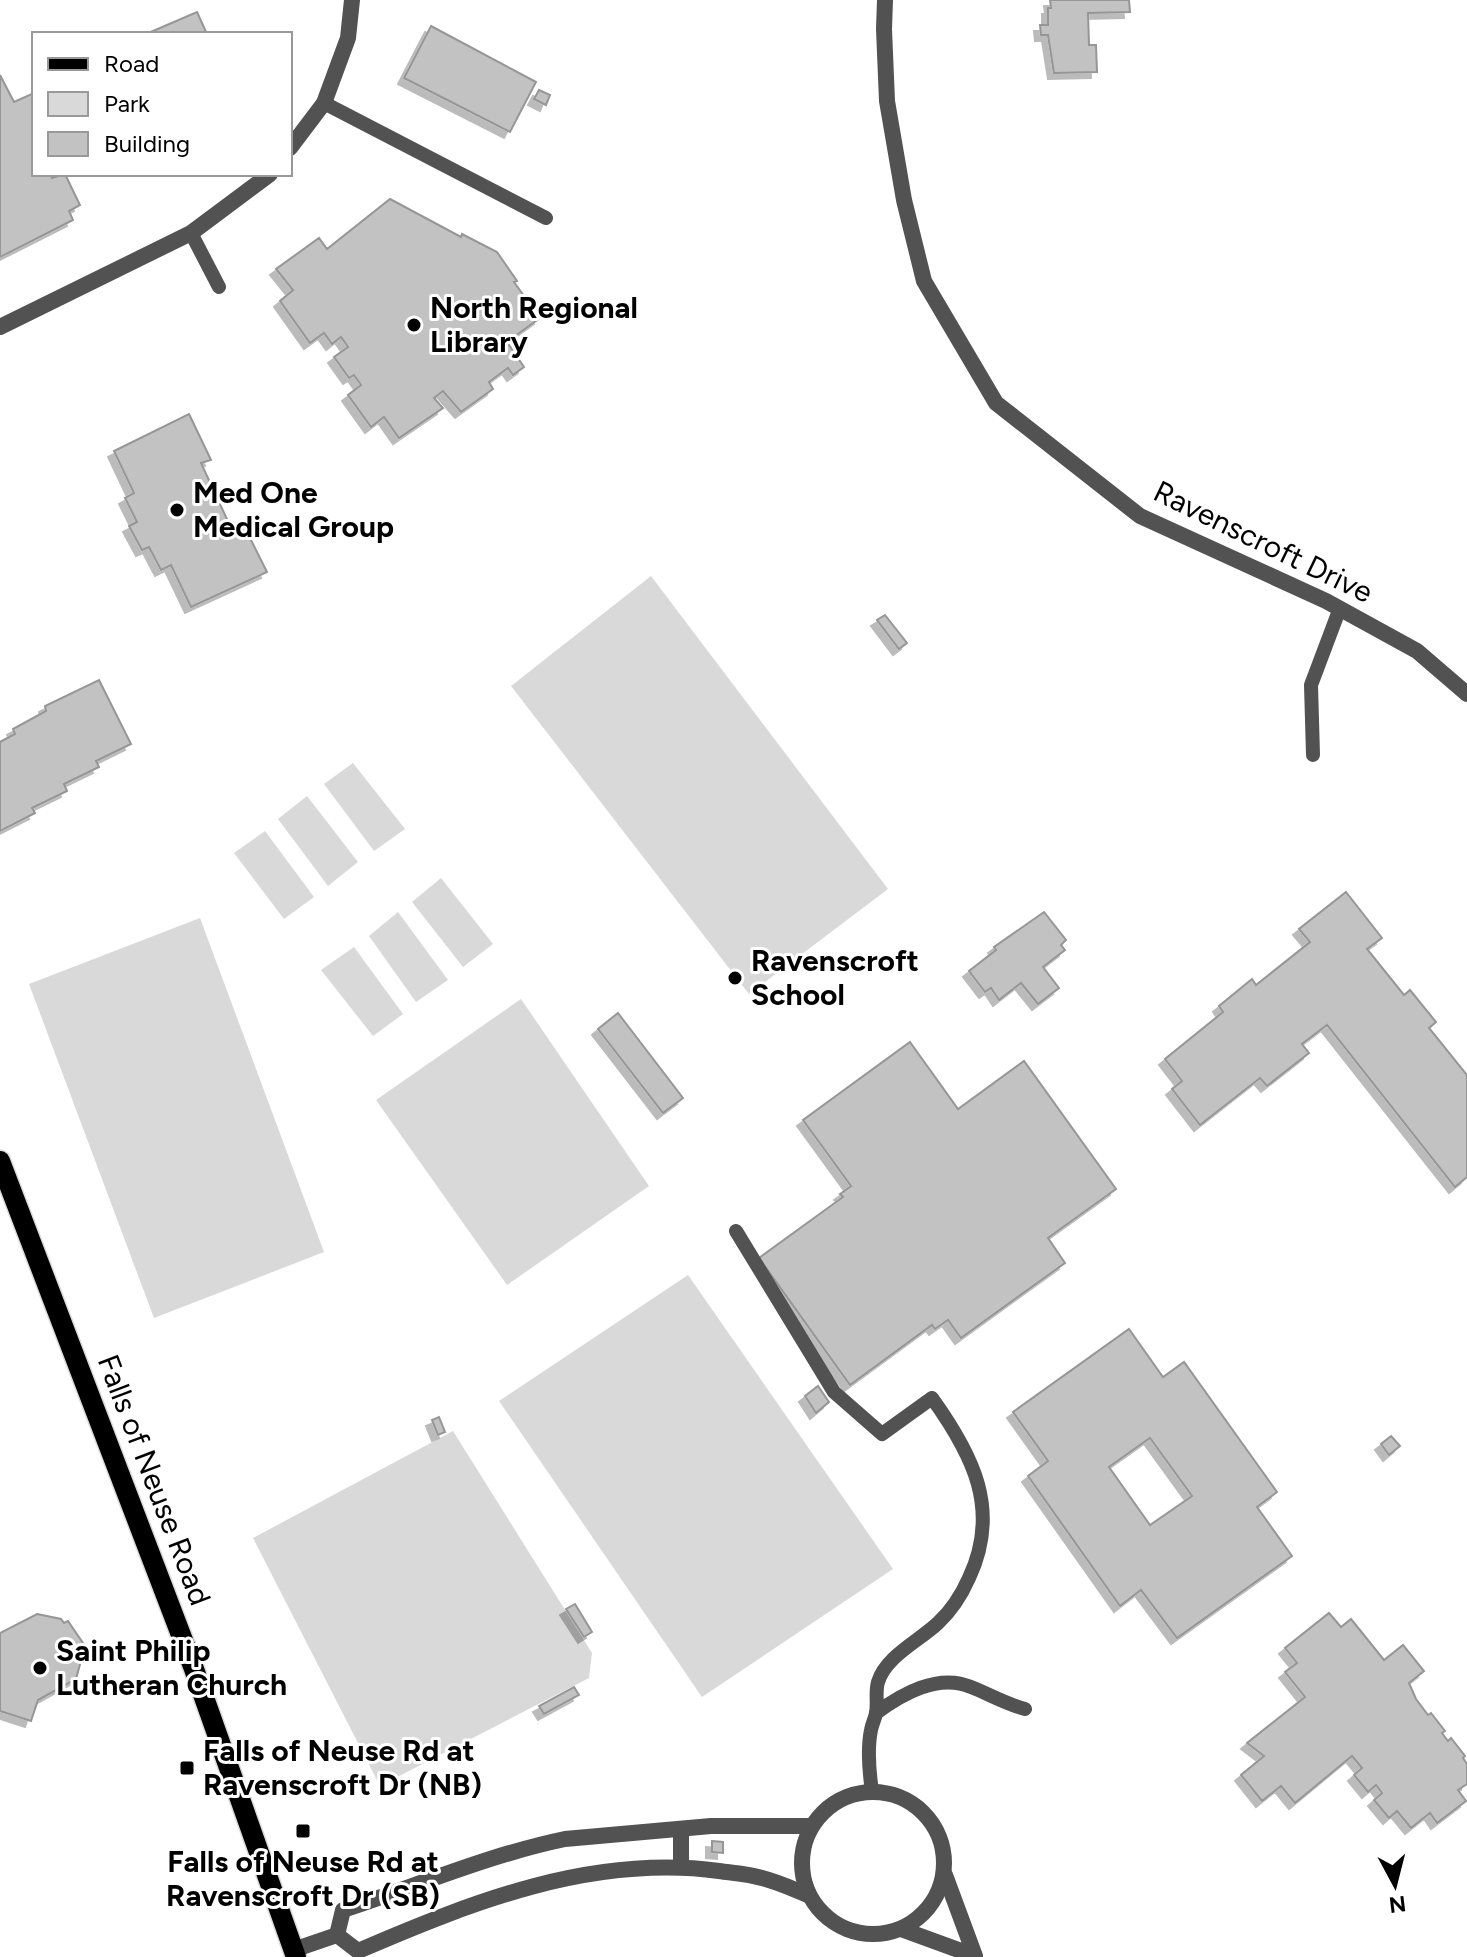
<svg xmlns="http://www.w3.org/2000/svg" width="1467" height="1957" font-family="Figtree,sans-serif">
  <defs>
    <filter id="shadow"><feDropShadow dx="-6" dy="6" stdDeviation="0" flood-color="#0004"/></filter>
  </defs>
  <rect width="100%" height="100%" fill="#fff"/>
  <g fill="#d9d9d9">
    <path d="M 651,576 L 888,889 L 749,994 L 511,686 Z"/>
    <path d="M 353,763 L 405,829 L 374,851 L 324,784 Z"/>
    <path d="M 307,796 L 358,862 L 328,886 L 278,819 Z"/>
    <path d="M 265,831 L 314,897 L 284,919 L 234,853 Z"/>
    <path d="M 441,878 L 493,944 L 463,967 L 412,902 Z"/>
    <path d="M 398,912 L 448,980 L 416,1002 L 369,936 Z"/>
    <path d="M 200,918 L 324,1252 L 154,1318 L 29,984 Z"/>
    <path d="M 354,947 L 403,1014 L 373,1036 L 321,970 Z"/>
    <path d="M 521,999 L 649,1186 L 507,1285 L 376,1100 Z"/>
    <path d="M 688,1275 L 893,1569 L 702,1697 L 499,1401 Z"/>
    <path d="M 453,1431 L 592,1653 L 589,1678 L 380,1786 L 253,1538 Z"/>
  </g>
  <g fill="#c2c2c2" stroke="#969696" stroke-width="2" fill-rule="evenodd" filter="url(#shadow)">
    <path d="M 1050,0 L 1129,0 L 1130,12 L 1088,13 L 1089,45 L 1096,45 L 1097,72 L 1054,73 L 1048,35 L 1041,35 L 1040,25 L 1048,25 L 1048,8 L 1051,8 Z"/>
    <path d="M 197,12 L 207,34 L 146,34 Z"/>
    <path d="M 431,26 L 536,82 L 510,132 L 404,78 Z"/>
    <path d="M 0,75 L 14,102 L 34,93 L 34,174 L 50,174 L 52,178 L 65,174 L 80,205 L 69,211 L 73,220 L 0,257 Z"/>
    <path d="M 539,90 L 550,95 L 546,105 L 534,99 Z"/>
    <path d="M 390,199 L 461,237 L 462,234 L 497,252 L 517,281 L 514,282 L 540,318 L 507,342 L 524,367 L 513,375 L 508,368 L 489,382 L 493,389 L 461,412 L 443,391 L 434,398 L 443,408 L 399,438 L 384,417 L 371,427 L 348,395 L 361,385 L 354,375 L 349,378 L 334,357 L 348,347 L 341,337 L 332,344 L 324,333 L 310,343 L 280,301 L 293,290 L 276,269 L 319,238 L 327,249 Z"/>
    <path d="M 189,414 L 211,460 L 201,463 L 232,530 L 243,524 L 267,572 L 191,607 L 171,565 L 161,570 L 149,547 L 142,550 L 129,526 L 137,522 L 125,498 L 134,493 L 114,451 Z"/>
    <path d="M 885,615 L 907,643 L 899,649 L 877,620 Z"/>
    <path d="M 99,680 L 131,744 L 96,761 L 99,767 L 64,784 L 67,791 L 32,808 L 35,813 L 0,831 L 0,742 L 15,734 L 13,729 L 46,711 L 45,706 Z"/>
    <path d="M 1346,892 L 1382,938 L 1367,949 L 1404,995 L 1410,990 L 1436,1022 L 1429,1028 L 1467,1075 L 1467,1177 L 1455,1187 L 1327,1025 L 1302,1044 L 1309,1053 L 1267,1086 L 1260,1078 L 1200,1125 L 1172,1089 L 1182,1081 L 1165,1059 L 1223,1012 L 1219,1006 L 1252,979 L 1256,985 L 1310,942 L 1299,929 Z"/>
    <path d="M 1044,912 L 1066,940 L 1061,945 L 1065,950 L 1043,967 L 1059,988 L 1038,1004 L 1021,983 L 999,1000 L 991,988 L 985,992 L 969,971 L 996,950 L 994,947 Z"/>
    <path d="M 618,1013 L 683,1098 L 663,1113 L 598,1029 Z"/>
    <path d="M 910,1042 L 958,1109 L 1024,1061 L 1116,1189 L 1048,1238 L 1065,1263 L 961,1338 L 948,1320 L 935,1329 L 932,1325 L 850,1385 L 759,1258 L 843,1197 L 840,1194 L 851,1186 L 803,1120 Z"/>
    <path d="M 1129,1329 L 1163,1377 L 1184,1362 L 1277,1492 L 1257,1507 L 1292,1556 L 1177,1638 L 1141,1590 L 1120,1606 L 1028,1476 L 1048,1461 L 1013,1412 ZM 1150,1438 L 1192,1496 L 1150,1525 L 1109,1467 Z"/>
    <path d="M 818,1386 L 829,1402 L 816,1413 L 805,1396 Z"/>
    <path d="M 439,1417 L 445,1432 L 438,1435 L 432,1420 Z"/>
    <path d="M 1391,1436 L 1400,1446 L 1389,1455 L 1381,1444 Z"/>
    <path d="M 575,1604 L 592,1632 L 584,1637 L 566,1609 Z"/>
    <path d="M 1329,1613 L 1341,1627 L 1351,1619 L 1384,1660 L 1403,1645 L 1424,1671 L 1409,1683 L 1416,1699 L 1428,1715 L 1431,1713 L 1445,1731 L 1442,1733 L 1448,1741 L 1451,1738 L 1465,1756 L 1463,1758 L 1467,1764 L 1467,1784 L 1458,1790 L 1466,1801 L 1437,1823 L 1430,1813 L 1411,1828 L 1397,1811 L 1389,1818 L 1374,1800 L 1382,1793 L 1376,1785 L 1368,1792 L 1354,1775 L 1362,1768 L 1352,1756 L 1295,1803 L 1281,1786 L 1262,1801 L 1241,1775 L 1264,1756 L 1247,1743 L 1305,1697 L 1285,1672 L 1297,1663 L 1285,1648 Z"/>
    <path d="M 37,1614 L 61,1619 L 64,1623 L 68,1621 L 85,1646 L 76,1679 L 38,1700 L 31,1721 L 0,1711 L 0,1633 Z"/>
    <path d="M 574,1687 L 579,1695 L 544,1714 L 539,1706 Z"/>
    <path d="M 712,1841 L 723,1842 L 723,1853 L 712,1852 Z"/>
  </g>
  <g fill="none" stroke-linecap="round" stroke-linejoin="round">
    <g stroke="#dbdbdb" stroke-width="23">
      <path id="primary" d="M 0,1161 L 194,1669 L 296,1957"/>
    </g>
    <g stroke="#525252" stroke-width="14">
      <path d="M 324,103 L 546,218"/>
      <path d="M 191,233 L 219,287"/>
      <path d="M 1313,755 L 1311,685 L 1340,608"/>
      <path d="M 736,1231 L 834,1392 L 882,1434 L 932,1398 C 973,1455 1001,1510 969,1578 C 961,1596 952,1610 938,1623 C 919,1641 886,1656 878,1682 C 875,1692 878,1703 876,1713 C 875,1719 872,1724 871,1730 C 867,1750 869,1771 872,1791"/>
      <path d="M 876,1713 C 902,1694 938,1673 971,1687 C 989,1694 1006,1704 1025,1709"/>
    </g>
    <g stroke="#525252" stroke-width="16">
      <path d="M 885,0 L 884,29 L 887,101 L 904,200 L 924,281 L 996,403 L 1140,516 L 1326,601 L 1417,651 L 1467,694"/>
      <circle cx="873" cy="1863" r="71"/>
      <path d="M 681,1829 L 681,1867"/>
      <path d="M 901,1929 L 975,1956 L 945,1875"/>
      <path d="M 337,1935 L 343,1910 C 417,1886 488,1855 565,1839 L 711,1826 L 811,1826"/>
      <path d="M 337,1935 L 358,1951 C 472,1902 592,1854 719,1871 C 733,1873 749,1874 762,1878 C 778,1882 793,1889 808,1895"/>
      <path d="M 293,1950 L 337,1935"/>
    </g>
    <g stroke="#525252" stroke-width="16">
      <path d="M 290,148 L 324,103 L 348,38 L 352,0"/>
      <path d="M 0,327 L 191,233 L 270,174"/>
    </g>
    <use href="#primary" stroke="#000" stroke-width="20"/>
  </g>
  <g fill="#000" stroke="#fff" stroke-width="3">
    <circle cx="414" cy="325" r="8"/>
    <circle cx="177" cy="510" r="8"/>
    <circle cx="735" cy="978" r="8"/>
    <circle cx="40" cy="1668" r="8"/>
    <rect x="179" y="1760" width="16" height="16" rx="4"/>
    <rect x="295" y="1823" width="16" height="16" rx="4"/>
  </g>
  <g text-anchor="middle" stroke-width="6" stroke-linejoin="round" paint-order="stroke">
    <g font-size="30" font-weight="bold" fill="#000" stroke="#fff" text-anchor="start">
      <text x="430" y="318">North Regional<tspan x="430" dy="34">Library</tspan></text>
      <text x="193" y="503">Med One<tspan x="193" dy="34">Medical Group</tspan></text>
      <text x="751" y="971">Ravenscroft<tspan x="751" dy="34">School</tspan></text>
      <text x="56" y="1661">Saint Philip<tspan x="56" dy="34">Lutheran Church</tspan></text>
      <text x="203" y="1761">Falls of Neuse Rd at<tspan x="203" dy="34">Ravenscroft Dr (NB)</tspan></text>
      <text x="303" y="1872" text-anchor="middle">Falls of Neuse Rd at<tspan x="303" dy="34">Ravenscroft Dr (SB)</tspan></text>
    </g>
    <g font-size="30" fill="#000" stroke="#fff">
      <text transform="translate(1263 542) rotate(26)" y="10">Ravenscroft Drive</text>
      <text transform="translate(154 1480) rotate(69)" y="10">Falls of Neuse Road</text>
    </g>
  </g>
  <rect x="32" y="32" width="260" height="144" fill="#ffffff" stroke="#999999" stroke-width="2"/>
  <rect x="48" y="58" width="40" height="12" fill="#000000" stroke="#999999" stroke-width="2"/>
  <text x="104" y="72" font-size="24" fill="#000000">Road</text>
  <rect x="48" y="92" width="40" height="24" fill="#d9d9d9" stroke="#999999" stroke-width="2"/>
  <text x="104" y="112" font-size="24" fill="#000000">Park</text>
  <rect x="48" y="132" width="40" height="24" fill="#c2c2c2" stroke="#999999" stroke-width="2"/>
  <text x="104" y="152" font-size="24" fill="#000000">Building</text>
  <g transform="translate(1395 1885) rotate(173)" stroke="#ffffff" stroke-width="6" paint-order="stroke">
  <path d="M0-6L14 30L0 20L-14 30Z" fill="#000000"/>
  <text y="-12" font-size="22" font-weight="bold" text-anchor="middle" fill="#000000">N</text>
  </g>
</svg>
